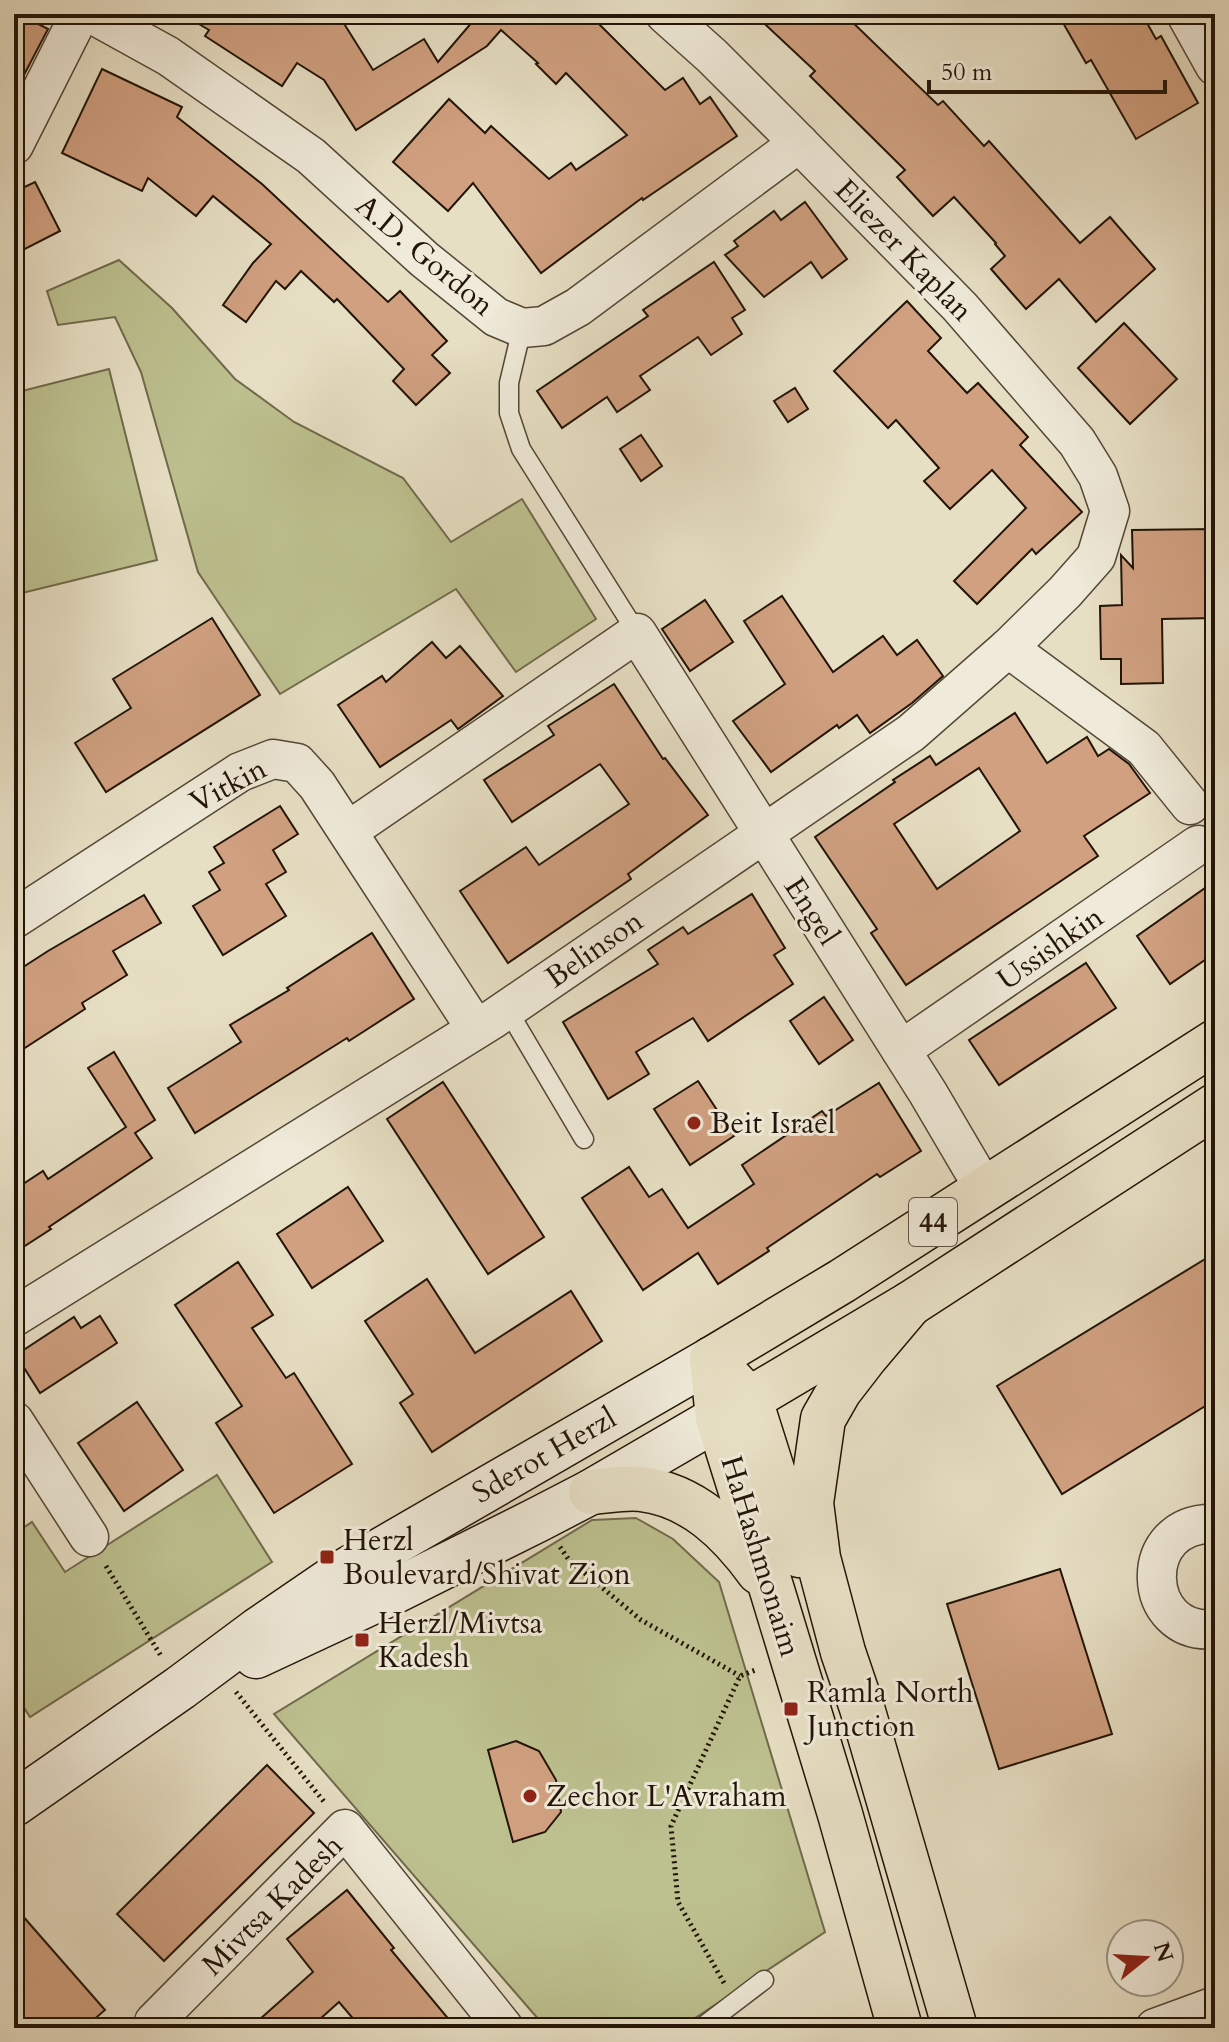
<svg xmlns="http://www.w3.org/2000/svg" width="1229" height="2042" font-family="Cardo,serif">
  <rect width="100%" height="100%" fill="#e7dfc4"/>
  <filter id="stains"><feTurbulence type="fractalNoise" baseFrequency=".0025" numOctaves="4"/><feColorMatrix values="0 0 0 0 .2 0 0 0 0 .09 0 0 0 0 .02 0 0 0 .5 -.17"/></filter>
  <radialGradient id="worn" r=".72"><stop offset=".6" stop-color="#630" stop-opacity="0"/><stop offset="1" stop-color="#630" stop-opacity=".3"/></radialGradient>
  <g fill="#bdc08f" stroke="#706a4c" stroke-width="2">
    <path d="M 119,260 L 172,308 L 235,379 L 294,422 L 403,478 L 451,542 L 522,499 L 596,619 L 516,672 L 456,589 L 280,694 L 198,572 L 141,372 L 115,317 L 58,325 L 47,291 Z"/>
    <path d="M 109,369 L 157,560 L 14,595 L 14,393 Z"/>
    <path d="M 217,1475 L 272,1562 L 30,1717 L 14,1692 L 14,1534 L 32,1522 L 65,1572 Z"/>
    <path d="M 636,1518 L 673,1539 L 719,1582 L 825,1932 L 680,2028 L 546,2028 L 274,1714 L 592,1520 Z"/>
  </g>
  <g fill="#d0a080" stroke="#221408" stroke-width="2" fill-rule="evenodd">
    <path d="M 14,14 L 19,14 L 48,29 L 14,94 Z"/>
    <path d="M 182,14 L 338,14 L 373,70 L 424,39 L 438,62 L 479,14 L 589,14 L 665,90 L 683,78 L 700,104 L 710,97 L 737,136 L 643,200 L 642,198 L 541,273 L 473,183 L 448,211 L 393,162 L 449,99 L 485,133 L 491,126 L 549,179 L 571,163 L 576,170 L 627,135 L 566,73 L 556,84 L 536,64 L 538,63 L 501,30 L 487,46 L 356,130 L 324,80 L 297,63 L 282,86 L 205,36 L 209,30 Z"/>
    <path d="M 754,14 L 844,14 L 938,105 L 943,101 L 984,146 L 989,141 L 1080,243 L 1110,217 L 1155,269 L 1096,322 L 1059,279 L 1026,309 L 991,269 L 1005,256 L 995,244 L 996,243 L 954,197 L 933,216 L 897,177 L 905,170 L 810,76 L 815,71 Z"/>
    <path d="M 1058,14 L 1142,14 L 1156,39 L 1161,36 L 1198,103 L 1136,139 L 1091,60 L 1086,63 Z"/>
    <path d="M 102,69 L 182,107 L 177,117 L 262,184 L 388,302 L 400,291 L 447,341 L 432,355 L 450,373 L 416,405 L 393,381 L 404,369 L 337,299 L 334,302 L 301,271 L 285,289 L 276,281 L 246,322 L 223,305 L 253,263 L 271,244 L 213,196 L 196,216 L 148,178 L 142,191 L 62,153 Z"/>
    <path d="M 35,182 L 60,231 L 21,251 L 14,237 L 14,192 Z"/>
    <path d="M 805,202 L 847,259 L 822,278 L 811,262 L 764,297 L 725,255 L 738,246 L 734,241 L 774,211 L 781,220 Z"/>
    <path d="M 714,262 L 745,310 L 732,318 L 742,334 L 711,355 L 698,337 L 640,376 L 650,390 L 617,412 L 607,397 L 562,428 L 537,391 L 648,316 L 643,310 Z"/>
    <path d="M 907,301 L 941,338 L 928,351 L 967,393 L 978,383 L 1028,437 L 1020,445 L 1082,512 L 1036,554 L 1032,549 L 977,604 L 954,581 L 1026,508 L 992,470 L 950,509 L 924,481 L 939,468 L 896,420 L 888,428 L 834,371 Z"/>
    <path d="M 1124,323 L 1177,379 L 1130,424 L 1078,368 Z"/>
    <path d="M 795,388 L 808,409 L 788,422 L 774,401 Z"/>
    <path d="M 641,435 L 662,466 L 641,481 L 620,449 Z"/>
    <path d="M 1215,529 L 1215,618 L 1162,619 L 1163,683 L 1121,684 L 1121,659 L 1101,659 L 1100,606 L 1122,605 L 1121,555 L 1133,568 L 1132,530 Z"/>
    <path d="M 782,596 L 833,672 L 883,636 L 897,655 L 917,640 L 943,676 L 912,703 L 870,733 L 857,715 L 839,728 L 837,725 L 771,772 L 733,721 L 785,684 L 744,621 Z"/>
    <path d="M 705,600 L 733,642 L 690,671 L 662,629 Z"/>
    <path d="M 212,618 L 260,695 L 106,792 L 75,743 L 131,708 L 113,679 Z"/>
    <path d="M 432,642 L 446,658 L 460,646 L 503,696 L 458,729 L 451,720 L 380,767 L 338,705 L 382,676 L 386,682 Z"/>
    <path d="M 614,684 L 663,759 L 665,758 L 708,815 L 628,874 L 631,879 L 508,963 L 460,891 L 526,847 L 539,865 L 629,804 L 600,764 L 512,822 L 484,780 L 554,735 L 548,726 Z"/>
    <path d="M 1015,713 L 1047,763 L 1087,737 L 1098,756 L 1109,749 L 1129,764 L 1150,793 L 1084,836 L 1098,856 L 906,985 L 871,933 L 877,929 L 815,837 L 895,782 L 893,780 L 930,756 L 936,765 ZM 979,768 L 1020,831 L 937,889 L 894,824 Z"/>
    <path d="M 280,806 L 298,834 L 273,850 L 286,872 L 266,884 L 286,916 L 223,955 L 193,906 L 220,890 L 209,872 L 224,863 L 214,847 Z"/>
    <path d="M 1215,881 L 1215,953 L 1170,984 L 1137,936 Z"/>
    <path d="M 752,894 L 785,948 L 774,955 L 793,984 L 708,1041 L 693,1018 L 636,1052 L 649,1074 L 608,1099 L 563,1022 L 658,964 L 648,950 L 683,927 L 688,934 Z"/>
    <path d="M 144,895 L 161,923 L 113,951 L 127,975 L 82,1003 L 85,1009 L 14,1055 L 14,973 L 48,951 Z"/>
    <path d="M 372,933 L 414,999 L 349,1041 L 347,1038 L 195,1133 L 168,1088 L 241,1042 L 230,1025 L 289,990 L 287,988 Z"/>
    <path d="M 1086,963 L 1116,1008 L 999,1085 L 969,1040 Z"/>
    <path d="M 824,997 L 853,1040 L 819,1064 L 790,1021 Z"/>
    <path d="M 114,1052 L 155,1120 L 135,1133 L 152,1158 L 49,1227 L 51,1229 L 14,1253 L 14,1190 L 43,1171 L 48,1179 L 126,1127 L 88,1068 Z"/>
    <path d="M 698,1081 L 734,1136 L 690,1165 L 654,1109 Z"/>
    <path d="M 443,1082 L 544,1237 L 488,1274 L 387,1119 Z"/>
    <path d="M 879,1083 L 921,1151 L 880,1177 L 877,1174 L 767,1248 L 769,1251 L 718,1284 L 698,1253 L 643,1290 L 582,1198 L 629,1167 L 649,1197 L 662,1189 L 688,1228 L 754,1184 L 742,1165 L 822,1111 L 826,1116 Z"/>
    <path d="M 348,1187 L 383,1241 L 312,1288 L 277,1234 Z"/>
    <path d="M 1215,1253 L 1215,1400 L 1062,1494 L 997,1386 Z"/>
    <path d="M 238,1262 L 273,1315 L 252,1328 L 286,1378 L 294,1373 L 352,1464 L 274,1513 L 216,1423 L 242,1406 L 175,1305 Z"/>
    <path d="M 427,1279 L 475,1353 L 571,1291 L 602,1341 L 432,1452 L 400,1403 L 413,1394 L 365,1321 Z"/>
    <path d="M 100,1316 L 117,1343 L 40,1393 L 16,1355 L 74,1317 L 81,1328 Z"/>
    <path d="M 137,1402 L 183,1470 L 124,1511 L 78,1443 Z"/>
    <path d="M 1060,1569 L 1112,1734 L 999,1769 L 947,1604 Z"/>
    <path d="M 516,1741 L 539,1751 L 556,1780 L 561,1812 L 545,1832 L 513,1842 L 488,1750 Z"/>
    <path d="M 267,1765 L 314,1813 L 164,1961 L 117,1914 Z"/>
    <path d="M 347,1890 L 394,1948 L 391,1950 L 456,2028 L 361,2028 L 339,2002 L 310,2028 L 250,2028 L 313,1972 L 287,1939 Z"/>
    <path d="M 14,1906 L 105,2010 L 84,2028 L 31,2028 L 14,2008 Z"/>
  </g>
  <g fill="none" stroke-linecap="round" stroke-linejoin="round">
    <g stroke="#534737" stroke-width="21">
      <g id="service">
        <path d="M 522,328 L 509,383 L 509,413 L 521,449 L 637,633"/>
        <path d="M 507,1009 L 584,1139"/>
        <path d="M 701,2028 L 764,1980"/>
      </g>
    </g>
    <g stroke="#534737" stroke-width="41">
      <g id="minor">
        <path d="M 92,14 L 168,56 L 311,156 L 424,259 L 496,317 L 522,328 L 544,326 L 578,307 L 799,143"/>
        <path d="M 1186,14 L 1215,66"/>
        <path d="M 14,145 L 80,14"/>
        <path d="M 1008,648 L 1144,748 L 1190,805"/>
        <path d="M 348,831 L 637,633 L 928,1093 L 985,1190"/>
        <path d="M 14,919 L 240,772 L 273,759 L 297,763 L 317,785 L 476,1029"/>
        <path d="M 901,1050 L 1198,845"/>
        <path d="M 14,1317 L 493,1019 L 911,733 L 1008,648 L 1065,592 L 1096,557 L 1110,511 L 1098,476 L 1077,442 L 960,307 L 788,132 L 712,56 L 665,14"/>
        <path d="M 14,1421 L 89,1537"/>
        <path d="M 1215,1524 C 1135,1520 1140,1637 1215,1629"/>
        <path d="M 156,2028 L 154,2022 L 345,1829 L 504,2028"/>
        <path d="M 1155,2028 L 1215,2006"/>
      </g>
    </g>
    <g stroke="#221408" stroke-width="47">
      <g id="secondary">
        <path d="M 256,1656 L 391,1593 L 539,1519 L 591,1492 L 718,1418"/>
        <path d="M 14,1804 L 180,1688 L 258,1630 L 340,1574 L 712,1359"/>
      </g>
    </g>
    <g stroke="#221408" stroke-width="47">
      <g id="trunk">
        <path d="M 910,1304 L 866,1356 L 839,1391 L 823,1419 L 811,1503 L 818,1558 L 843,1652 L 862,1708 L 955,2028"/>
        <path d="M 712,1359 L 718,1418 L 772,1590 L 840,1814 L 900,2028"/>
        <path d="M 712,1359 L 842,1281 L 1215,1042"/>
        <path d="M 730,1379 L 750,1400 L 799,1555"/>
        <path d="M 718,1418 L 910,1304 L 1215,1106"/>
        <path d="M 591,1492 C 607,1491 625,1487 641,1489 C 693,1495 730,1532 759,1572"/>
      </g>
    </g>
    <g stroke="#221408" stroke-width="5" stroke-dasharray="2 4" stroke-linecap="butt">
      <path d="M 560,1547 L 569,1560 L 641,1620 L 740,1676"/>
      <path d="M 106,1566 L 161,1656"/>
      <path d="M 236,1692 L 325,1803"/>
      <path d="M 724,1983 L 678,1902 L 671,1826 L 740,1676 L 758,1669"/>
    </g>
    <use href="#service" stroke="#efead9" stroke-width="18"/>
    <use href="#minor" stroke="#efead9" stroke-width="38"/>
    <use href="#secondary" stroke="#efead9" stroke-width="44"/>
    <use href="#trunk" stroke="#e7dfc4" stroke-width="44"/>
  </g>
  <g fill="#8f2418" stroke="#efead9" stroke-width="3">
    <circle cx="694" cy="1123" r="8"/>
    <rect x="319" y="1549" width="16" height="16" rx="4"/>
    <rect x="354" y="1632" width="16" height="16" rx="4"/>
    <rect x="783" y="1701" width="16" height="16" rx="4"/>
    <circle cx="530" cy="1796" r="8"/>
  </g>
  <g text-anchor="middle" stroke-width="6" stroke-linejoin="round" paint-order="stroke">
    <rect fill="#efead9" stroke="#605447" stroke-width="2" x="909" y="1198" width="48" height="48" rx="6"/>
    <g font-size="28" font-weight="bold" fill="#221408">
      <text x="933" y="1232">44</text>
    </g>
    <g font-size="30" fill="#221408" stroke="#efead9">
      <text transform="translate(904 250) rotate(46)" y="10">Eliezer Kaplan</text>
      <text transform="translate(425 255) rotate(40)" y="10">A.D. Gordon</text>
      <text transform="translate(228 785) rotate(-28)" y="10">Vitkin</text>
      <text transform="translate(812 911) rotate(57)" y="10">Engel</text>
      <text transform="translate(1050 948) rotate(-35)" y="10">Ussishkin</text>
      <text transform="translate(594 949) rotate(-35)" y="10">Belinson</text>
      <text transform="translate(544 1455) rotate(-30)" y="10">Sderot Herzl</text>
      <text transform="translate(761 1556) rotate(73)" y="10">HaHashmonaim</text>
      <text transform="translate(272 1905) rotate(-45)" y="10">Mivtsa Kadesh</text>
    </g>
    <g font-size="30" fill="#221408" stroke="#efead9" text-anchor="start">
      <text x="710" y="1133">Beit Israel</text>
      <text x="343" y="1550">Herzl<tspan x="343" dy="34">Boulevard/Shivat Zion</tspan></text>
      <text x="378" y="1633">Herzl/Mivtsa<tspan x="378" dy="34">Kadesh</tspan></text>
      <text x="807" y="1702">Ramla North<tspan x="807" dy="34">Junction</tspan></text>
      <text x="546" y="1806">Zechor L'Avraham</text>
    </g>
  </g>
  <rect width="1229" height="2042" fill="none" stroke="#e7dfc4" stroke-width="48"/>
  <rect x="16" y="16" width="1197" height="2010" fill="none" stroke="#221408" stroke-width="4"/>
  <rect x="24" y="24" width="1181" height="1994" fill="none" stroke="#221408" stroke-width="2"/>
  <g transform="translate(1145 1958) rotate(72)"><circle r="38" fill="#efead9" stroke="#9d9485" stroke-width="2"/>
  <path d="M0-6L14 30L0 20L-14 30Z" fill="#8f2418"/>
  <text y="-12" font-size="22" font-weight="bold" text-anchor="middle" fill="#221408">N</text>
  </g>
  <path d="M929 80v12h236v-12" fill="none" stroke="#221408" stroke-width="4"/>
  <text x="941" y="80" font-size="24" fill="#221408" stroke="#efead9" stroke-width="6" paint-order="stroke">50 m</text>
  <rect width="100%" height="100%" filter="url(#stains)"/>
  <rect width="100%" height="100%" fill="url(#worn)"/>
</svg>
